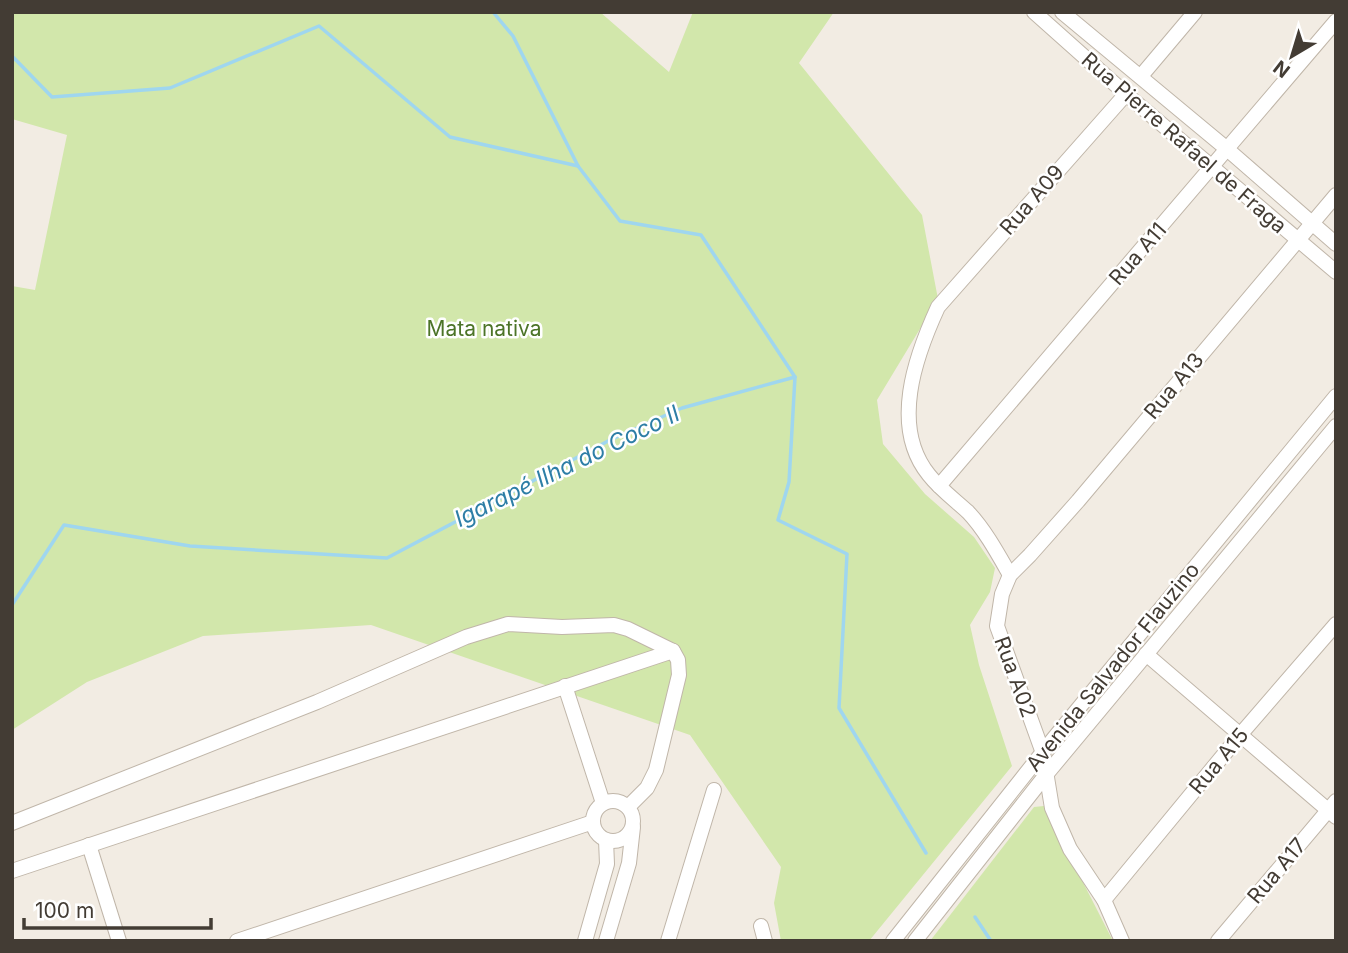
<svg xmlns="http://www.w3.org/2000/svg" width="1348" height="953" font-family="Inter,sans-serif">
  <rect width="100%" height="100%" fill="#f2ece3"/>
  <g fill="#d2e7ab">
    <path d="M 12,12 L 600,12 L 669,72 L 693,12 L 834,12 L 799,63 L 922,215 L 938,299 L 877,400 L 883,444 L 925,494 L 974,537 L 995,568 L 990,592 L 970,625 L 979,665 L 1012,766 L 869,941 L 781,941 L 774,903 L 781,867 L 690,735 L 371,625 L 203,636 L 87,682 L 12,730 L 12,286 L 35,290 L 67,135 L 12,119 Z"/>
    <path d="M 1044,806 L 1113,941 L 930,941 L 1034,807 Z"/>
  </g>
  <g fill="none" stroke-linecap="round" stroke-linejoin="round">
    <g stroke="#9fd6ef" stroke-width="3.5">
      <path d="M 493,12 L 513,36 L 578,166 L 620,221 L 701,235 L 795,377"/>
      <path d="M 12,56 L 52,97 L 170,88 L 319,26 L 450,137 L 578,166"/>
      <path d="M 12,605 L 64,525 L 190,546 L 387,558 L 610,440 L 682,408 L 795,377 L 789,482 L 778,520 L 847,554 L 839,708 L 926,853"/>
      <path d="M 975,917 L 991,941"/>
    </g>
    <g stroke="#c0b6a9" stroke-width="16">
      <g id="minor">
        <path d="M 1034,12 L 1126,94 L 1336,272"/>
        <path d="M 1062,12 L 1227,149 L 1336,244"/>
        <path d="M 1141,76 L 1195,12"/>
        <path d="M 939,486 L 1336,21"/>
        <path d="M 1010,575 C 998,554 985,530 968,512 C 955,500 940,489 929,475 C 890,427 915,357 938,307 L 1126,94"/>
        <path d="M 1146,654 L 1336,817"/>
        <path d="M 565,686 L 603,803"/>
        <circle cx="613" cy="821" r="20"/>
        <path d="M 12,823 L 317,702 L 466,637 L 508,624 L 562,627 L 614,625 L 628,629 L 673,651"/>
        <path d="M 89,845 L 119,941"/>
        <path d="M 12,871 L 673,651 L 678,660 L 679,675 L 656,770 L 647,788 L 628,807"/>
        <path d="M 1104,900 L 1240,735 L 1336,624"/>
        <path d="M 761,926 L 765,941"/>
        <path d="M 237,941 L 593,822"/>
        <path d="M 585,941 L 607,864 L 606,840"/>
        <path d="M 606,941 L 629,863 L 633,827"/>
        <path d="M 668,941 L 714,790"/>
        <path d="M 893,941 L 1054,738 L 1336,396"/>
        <path d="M 915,941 L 1045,776 L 1336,426"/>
        <path d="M 1122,941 L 1104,900 L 1070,849 L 1052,808 L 1043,753 L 997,626 L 1002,594 L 1010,575 L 1030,555 L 1078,501 L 1336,195"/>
        <path d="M 1218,941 L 1336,801"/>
      </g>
    </g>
    <use href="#minor" stroke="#fff" stroke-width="14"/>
  </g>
  <g text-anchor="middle" stroke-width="5" stroke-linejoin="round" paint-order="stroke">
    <g font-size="21" fill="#433c34" stroke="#fff">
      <text transform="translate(1184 143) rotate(41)" y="7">Rua Pierre Rafael de Fraga</text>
      <text transform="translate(1032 200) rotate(-49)" y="7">Rua A09</text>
      <text transform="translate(1138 254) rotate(-49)" y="7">Rua A11</text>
      <text transform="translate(1174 386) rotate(-50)" y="7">Rua A13</text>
      <text transform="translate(1113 667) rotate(-51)" y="7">Avenida Salvador Flauzino</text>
      <text transform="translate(1015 677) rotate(70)" y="7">Rua A02</text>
      <text transform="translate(1219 761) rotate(-50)" y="7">Rua A15</text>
      <text transform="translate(1277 871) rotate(-50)" y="7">Rua A17</text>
    </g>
    <g font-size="21" fill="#4c7428" stroke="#fff">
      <text x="484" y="336">Mata nativa</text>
    </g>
    <g font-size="23" font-style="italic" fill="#2d7ea6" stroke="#fff">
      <text transform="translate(567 466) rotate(-26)" y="8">Igarapé Ilha do Coco II</text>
    </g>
  </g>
  <rect width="1348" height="953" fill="none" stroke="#433c34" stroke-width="28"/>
  <g transform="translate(1292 56) rotate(218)" stroke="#ffffff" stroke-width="5" paint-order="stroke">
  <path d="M0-5L12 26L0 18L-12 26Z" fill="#433c34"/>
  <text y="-10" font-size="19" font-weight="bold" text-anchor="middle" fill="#433c34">N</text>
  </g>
  <path d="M24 918v10h187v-10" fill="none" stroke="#433c34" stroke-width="3.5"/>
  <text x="35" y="918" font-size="21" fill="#433c34" stroke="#ffffff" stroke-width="5" paint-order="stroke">100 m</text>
</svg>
